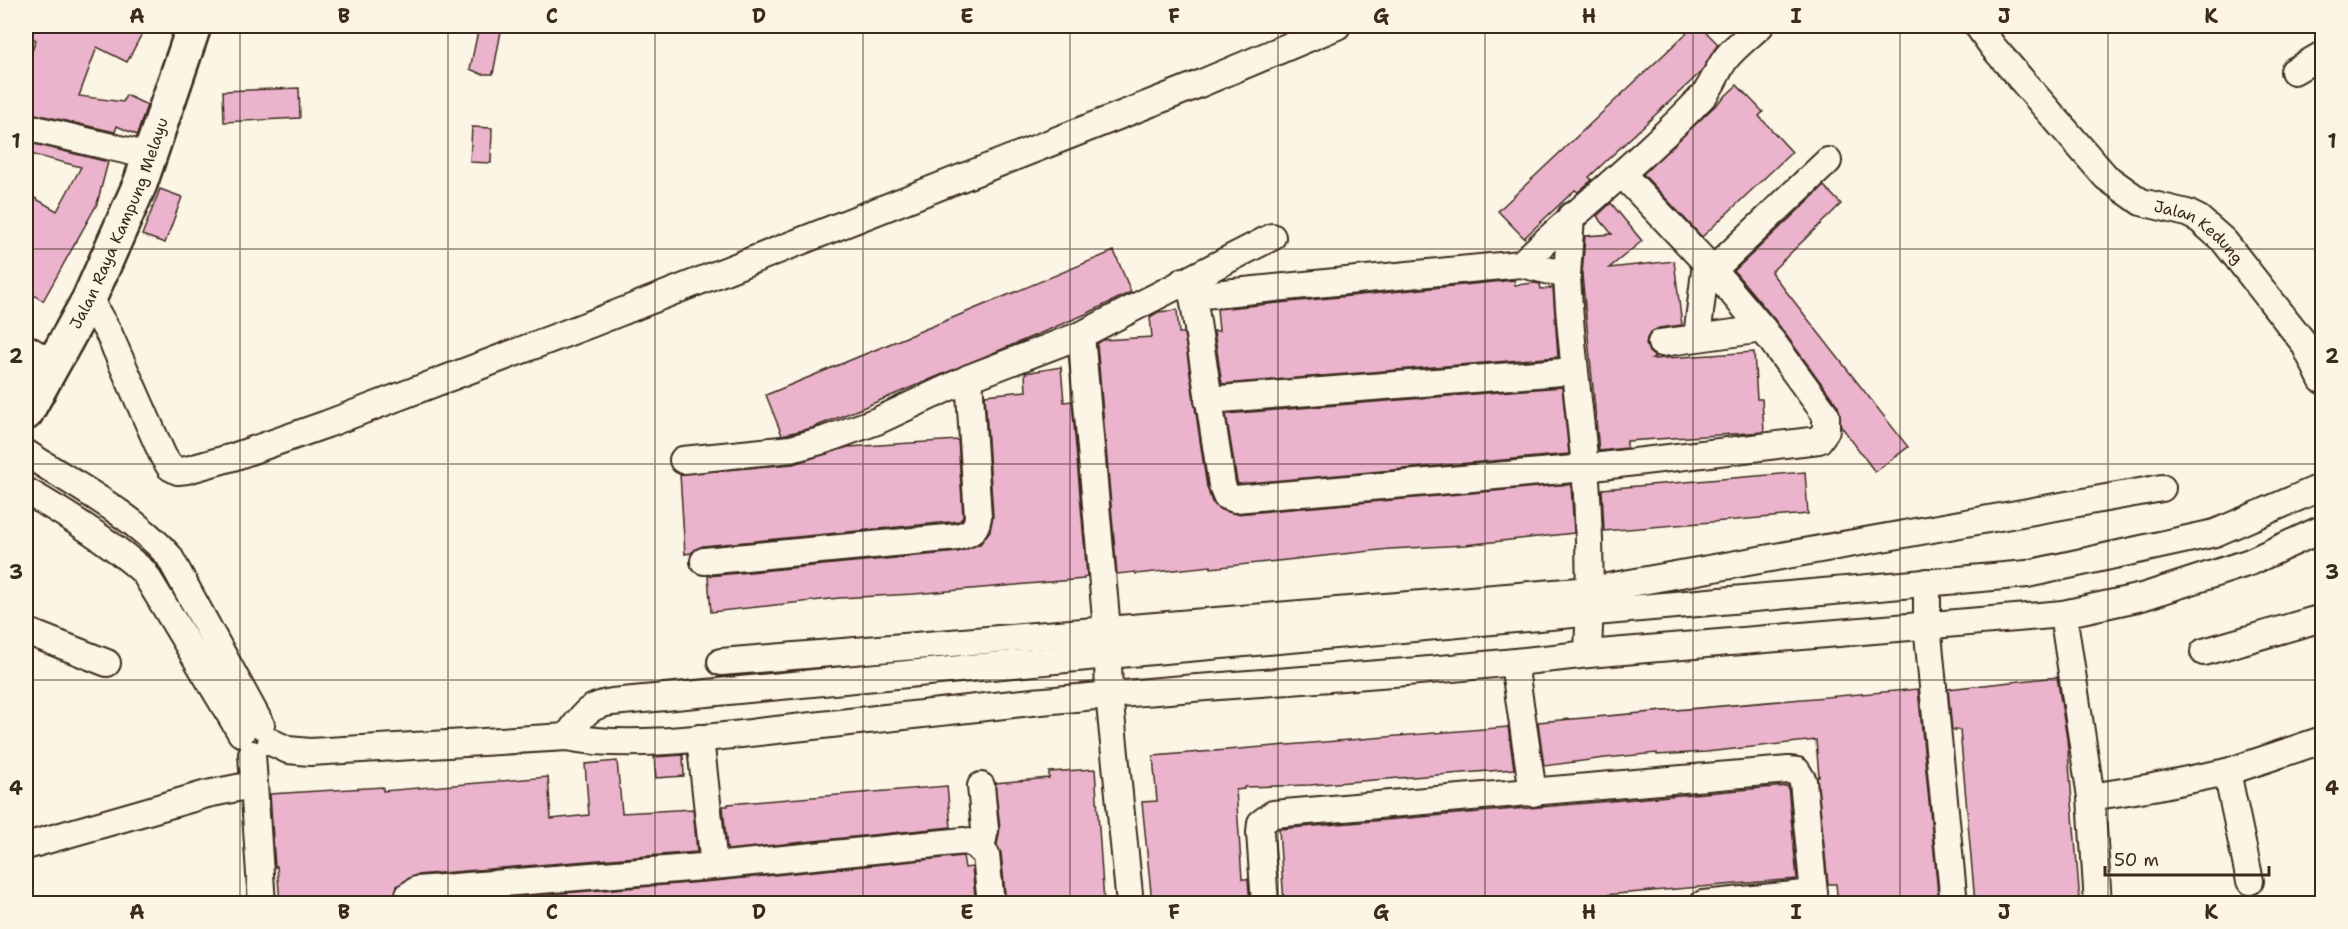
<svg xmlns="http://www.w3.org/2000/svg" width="2348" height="929" font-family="'Shantell Sans',sans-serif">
  <rect width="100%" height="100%" fill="#fcf5e5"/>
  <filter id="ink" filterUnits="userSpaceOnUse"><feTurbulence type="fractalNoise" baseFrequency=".0167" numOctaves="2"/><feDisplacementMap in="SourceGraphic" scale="12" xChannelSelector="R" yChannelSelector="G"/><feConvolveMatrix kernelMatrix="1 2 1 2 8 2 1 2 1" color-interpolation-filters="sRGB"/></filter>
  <g filter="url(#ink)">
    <g fill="#ebb4cc" stroke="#3b2a1e" stroke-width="1.5">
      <path d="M 26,26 L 146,26 L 127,62 L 97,47 L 79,96 L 123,102 L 126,95 L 147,105 L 137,135 L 117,126 L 115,132 L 26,112 L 26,67 L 36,40 L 26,34 Z"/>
      <path d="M 479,26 L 502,26 L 493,74 L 481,74 L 470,69 Z"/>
      <path d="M 1694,26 L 1700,26 L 1718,44 L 1701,72 L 1589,177 L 1592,180 L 1578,192 L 1575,190 L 1524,238 L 1498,211 Z"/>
      <path d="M 1737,85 L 1763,112 L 1759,116 L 1792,152 L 1702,237 L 1643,174 Z"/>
      <path d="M 299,88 L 300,118 L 224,122 L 223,91 Z"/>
      <path d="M 472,127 L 492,128 L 491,163 L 470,162 Z"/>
      <path d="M 26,142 L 108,162 L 97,204 L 43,301 L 26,290 L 26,210 L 33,197 L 57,211 L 81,167 L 26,153 Z"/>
      <path d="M 1824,186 L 1841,204 L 1771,272 L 1908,447 L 1875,472 L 1841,426 L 1838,406 L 1775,320 L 1734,271 Z"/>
      <path d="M 160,189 L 182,197 L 165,243 L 142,235 Z"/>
      <path d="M 1611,203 L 1642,241 L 1609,268 L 1674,261 L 1682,325 L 1659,328 L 1651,332 L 1647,338 L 1646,344 L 1649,352 L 1655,357 L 1652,359 L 1754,352 L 1757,399 L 1762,399 L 1764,432 L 1627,441 L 1627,448 L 1599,451 L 1582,275 L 1585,236 L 1612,234 L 1597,216 Z"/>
      <path d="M 1114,251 L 1131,292 L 1086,314 L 862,408 L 812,428 L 782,435 L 766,395 Z"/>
      <path d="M 1514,280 L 1515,285 L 1535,283 L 1540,284 L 1541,289 L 1553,288 L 1558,357 L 1222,384 L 1214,331 L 1219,331 L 1217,309 Z"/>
      <path d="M 1177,310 L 1179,333 L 1184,333 L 1207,487 L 1212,502 L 1221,510 L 1236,514 L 1571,484 L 1574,533 L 1465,545 L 1390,549 L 1211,568 L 1211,566 L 1136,574 L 1135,572 L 1117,574 L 1097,344 L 1103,340 L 1152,337 L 1150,317 L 1158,312 Z"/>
      <path d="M 1061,367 L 1064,402 L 1072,401 L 1087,576 L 1084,577 L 1084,579 L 914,594 L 839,598 L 711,612 L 708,576 L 958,552 L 980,544 L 990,531 L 993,516 L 985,395 L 1026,391 L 1025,373 Z"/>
      <path d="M 1562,387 L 1569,454 L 1238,484 L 1237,481 L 1226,414 Z"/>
      <path d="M 958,440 L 963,516 L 960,521 L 703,546 L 696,549 L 691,553 L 685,554 L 680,474 L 793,464 L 848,447 Z"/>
      <path d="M 1805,472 L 1808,514 L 1604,531 L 1602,489 Z"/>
      <path d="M 2057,677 L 2067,739 L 2080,903 L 1975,903 L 1960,730 L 1952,730 L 1948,689 Z"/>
      <path d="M 1918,689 L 1939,903 L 1838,903 L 1836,884 L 1828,884 L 1817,777 L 1819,777 L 1816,740 L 1706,752 L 1657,755 L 1657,753 L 1605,758 L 1544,766 L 1538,722 Z"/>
      <path d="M 1508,727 L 1514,769 L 1310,785 L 1244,787 L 1244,789 L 1236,790 L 1242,879 L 1248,879 L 1250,903 L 1152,903 L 1142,802 L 1157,801 L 1153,756 Z"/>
      <path d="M 683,755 L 684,776 L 656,778 L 654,757 Z"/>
      <path d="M 617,761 L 622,813 L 693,809 L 697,852 L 416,875 L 397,886 L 392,903 L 280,903 L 277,866 L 275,867 L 270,794 L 383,787 L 383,791 L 548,777 L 551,819 L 589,815 L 585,764 Z"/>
      <path d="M 1095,769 L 1104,903 L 1006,903 L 1001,853 L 997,845 L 1000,828 L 995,783 L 1049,778 L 1049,772 Z"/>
      <path d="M 947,786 L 951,827 L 727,850 L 723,806 L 728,806 L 728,804 Z"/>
      <path d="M 1788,786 L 1797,879 L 1507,903 L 1284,903 L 1279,829 Z"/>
      <path d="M 963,856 L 965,868 L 972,867 L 975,896 L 871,903 L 436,903 L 715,881 Z"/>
    </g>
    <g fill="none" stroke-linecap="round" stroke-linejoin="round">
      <g stroke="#3b2a1e" stroke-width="30">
        <g id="minor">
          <path id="s1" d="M 1978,26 L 1993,47 L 2106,177 L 2141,202 L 2187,213 L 2199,219 L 2224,241 L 2304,343 L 2322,380"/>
          <path d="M 2294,71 L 2322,55"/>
          <path d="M 26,127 L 150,156"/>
          <path d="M 1521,264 C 1581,207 1646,156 1703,96 C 1714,84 1717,69 1727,57 C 1736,46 1749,36 1760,26"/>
          <path d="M 1713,270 L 1828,161"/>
          <path d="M 1567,275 L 1571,216"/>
          <path d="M 1183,281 L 1193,296 L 1521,264 L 1567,275 C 1570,339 1579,403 1585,467 C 1590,529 1591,592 1588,654"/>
          <path d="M 1193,296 L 1222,485 L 1226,496 L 1235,499 L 1585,468 L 1819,440 L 1826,430 L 1826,415 L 1763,329 L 1713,270 L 1622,174"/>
          <path d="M 89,299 L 109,334 L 163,456 L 170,467 L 178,471 L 187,470 L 233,457 L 327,424 L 593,323 L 1197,85 L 1337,26"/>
          <path d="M 1081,335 L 1107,630 L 1109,694 L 1130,904"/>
          <path d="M 1697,337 L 1706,263"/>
          <path d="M 1661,343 L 1763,329"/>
          <path d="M 26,348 L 53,364"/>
          <path d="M 1208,400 L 1574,371"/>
          <path d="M 26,453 C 73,484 132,514 169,556 L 261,725"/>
          <path d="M 683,460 L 791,449 L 824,440 L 877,421 L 969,378 L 1081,335 L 1272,237"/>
          <path d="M 26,491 C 68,515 108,540 144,572 L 241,733"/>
          <path d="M 704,561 L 957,537 C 969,534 976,531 978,517 L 969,378"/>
          <path d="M 1927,582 L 1927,624 L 1954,904"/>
          <path d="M 2063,614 L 2091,797 L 2153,787 L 2227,772 L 2322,740"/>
          <path d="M 26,631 L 107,663"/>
          <path d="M 2204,652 L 2322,618"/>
          <path d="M 721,662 L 1591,590 L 2162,488"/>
          <path d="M 1514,663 L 1533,793"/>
          <path d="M 567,737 C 582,717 585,706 612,702 L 1108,655 L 2027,574 L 2215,533 L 2322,487"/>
          <path d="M 700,738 L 714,866"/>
          <path d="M 271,742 L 288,750 L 310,752 L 567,737 C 627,749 706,738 767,731 C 849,722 931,713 1013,704 C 1205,684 1397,677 1588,654 L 2063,614 L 2142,597 L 2250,562 L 2322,529"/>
          <path d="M 252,754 L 262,904"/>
          <path d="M 2227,772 L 2250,881"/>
          <path d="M 981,786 L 985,829 L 981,849"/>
          <path d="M 2091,797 L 2098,904"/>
          <path d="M 26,846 L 207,794 L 252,785"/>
          <path d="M 407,904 L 409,895 L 417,890 L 714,866 L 964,841 L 974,844 L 986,855 L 991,904"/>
          <path d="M 1265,904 L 1260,832 L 1261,823 L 1273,814 L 1788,770 L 1797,771 L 1803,781 L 1815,904"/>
          <path d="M 1703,904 L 1814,893"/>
        </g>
      </g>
      <g stroke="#3b2a1e" stroke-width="38">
        <g id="major">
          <path id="s2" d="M 26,413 L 89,299 L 140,184 L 194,26"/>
        </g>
      </g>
      <use href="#minor" stroke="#fcf5e5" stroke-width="26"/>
      <use href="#major" stroke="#fcf5e5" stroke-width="33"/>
    </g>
  </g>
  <path fill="none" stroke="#3b2a1e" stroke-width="1.5" stroke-opacity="0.55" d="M 240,26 L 240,904M 448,26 L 448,904M 655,26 L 655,904M 863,26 L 863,904M 1070,26 L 1070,904M 1278,26 L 1278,904M 1485,26 L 1485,904M 1693,26 L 1693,904M 1900,26 L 1900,904M 2108,26 L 2108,904M 26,249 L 2322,249M 26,464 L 2322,464M 26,680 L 2322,680"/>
  <g text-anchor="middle" stroke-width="6" stroke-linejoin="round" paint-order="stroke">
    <g font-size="16" fill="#3b2a1e" stroke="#fcf5e5">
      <text dy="6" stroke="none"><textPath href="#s2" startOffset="212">Jalan Raya Kampung Melayu</textPath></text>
      <text dy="6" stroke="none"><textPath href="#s1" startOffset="308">Jalan Kedung</textPath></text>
    </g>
  </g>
  <rect width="2348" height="929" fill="none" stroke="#fcf5e5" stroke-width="66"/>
  <path d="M2105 866v9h164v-9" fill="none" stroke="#3b2a1e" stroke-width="3"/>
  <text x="2114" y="866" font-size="18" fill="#3b2a1e" stroke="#fcf5e5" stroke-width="4.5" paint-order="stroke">50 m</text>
  <rect x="33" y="33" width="2282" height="863" fill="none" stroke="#3b2a1e" stroke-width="2"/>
  <g font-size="20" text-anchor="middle" font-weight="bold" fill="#3b2a1e">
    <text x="137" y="23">A</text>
    <text x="344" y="23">B</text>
    <text x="552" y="23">C</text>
    <text x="759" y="23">D</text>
    <text x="967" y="23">E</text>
    <text x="1174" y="23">F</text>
    <text x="1381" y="23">G</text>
    <text x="1589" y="23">H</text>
    <text x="1796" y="23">I</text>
    <text x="2004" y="23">J</text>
    <text x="2211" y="23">K</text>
    <text x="16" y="148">1</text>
    <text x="2332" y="148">1</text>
    <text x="16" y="363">2</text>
    <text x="2332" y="363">2</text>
    <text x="16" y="579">3</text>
    <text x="2332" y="579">3</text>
    <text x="16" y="795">4</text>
    <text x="2332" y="795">4</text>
    <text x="137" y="919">A</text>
    <text x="344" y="919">B</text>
    <text x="552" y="919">C</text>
    <text x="759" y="919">D</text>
    <text x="967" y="919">E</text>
    <text x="1174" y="919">F</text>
    <text x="1381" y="919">G</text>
    <text x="1589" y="919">H</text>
    <text x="1796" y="919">I</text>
    <text x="2004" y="919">J</text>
    <text x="2211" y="919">K</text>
  </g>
</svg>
